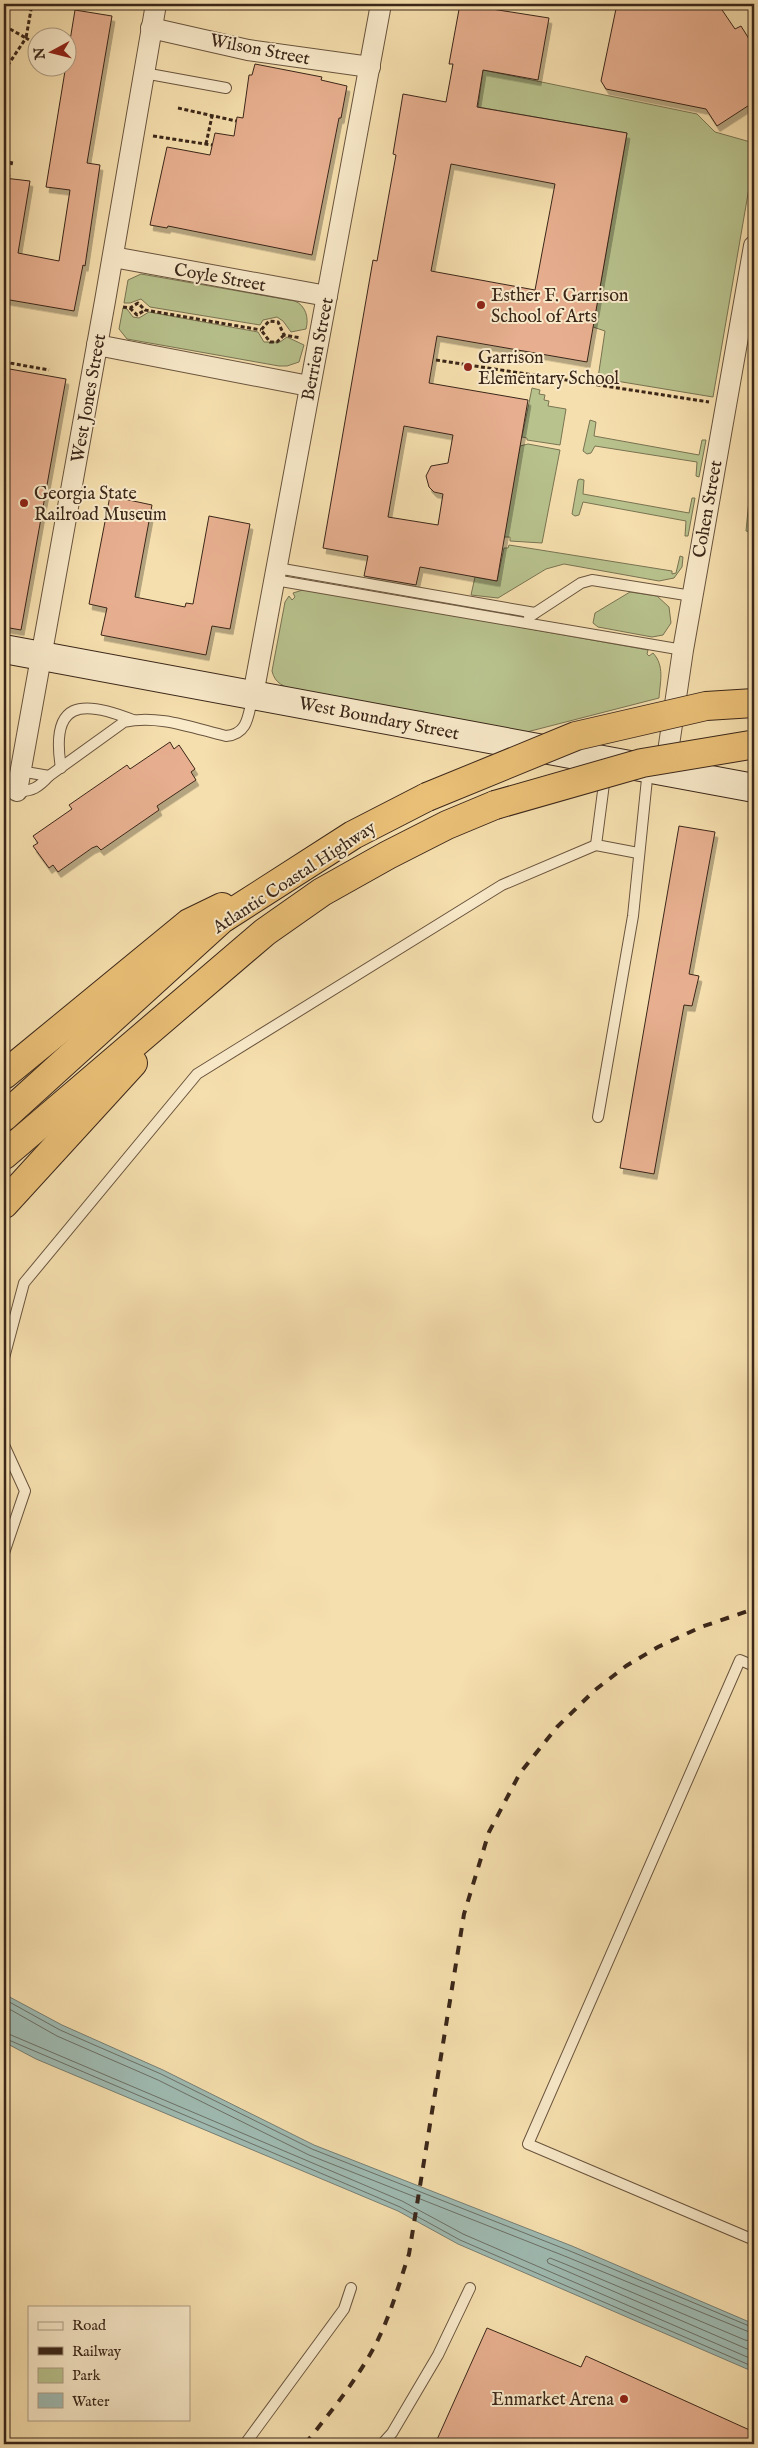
<svg xmlns="http://www.w3.org/2000/svg" width="758" height="2448" font-family="'IM FELL English',serif">
  <defs>
    <filter id="shadow"><feDropShadow dx="3" dy="5.5" stdDeviation="0" flood-color="#0004"/></filter>
  </defs>
  <rect width="100%" height="100%" fill="#f6dfae"/>
  <filter id="stains"><feTurbulence type="fractalNoise" baseFrequency=".004" numOctaves="4"/><feColorMatrix values="0 0 0 0 .2 0 0 0 0 .09 0 0 0 0 .02 0 0 0 .5 -.17"/></filter>
  <radialGradient id="worn" r=".72"><stop offset=".6" stop-color="#630" stop-opacity="0"/><stop offset="1" stop-color="#630" stop-opacity=".3"/></radialGradient>
  <g fill="#b8c28d" stroke="#797453">
    <path d="M 483,70 L 697,114 L 715,132 L 754,143 L 754,159 L 713,397 L 598,378 L 605,331 L 593,327 L 627,133 L 478,107 Z"/>
    <path d="M 141,274 L 295,301 C 306,306 309,318 306,329 L 291,332 L 283,321 L 277,317 L 263,320 L 260,325 L 150,307 L 141,299 L 130,303 L 124,303 L 128,280 Z"/>
    <path d="M 123,308 L 127,309 L 133,317 L 139,318 L 149,312 L 258,332 L 264,342 L 280,342 L 287,337 L 304,345 L 299,362 L 287,366 L 279,366 L 127,339 L 119,329 Z"/>
    <path d="M 532,388 L 540,390 L 539,394 L 545,395 L 544,400 L 549,401 L 548,406 L 566,409 L 560,445 L 527,440 L 527,438 L 522,437 Z"/>
    <path d="M 590,420 L 596,422 L 594,436 L 699,455 L 702,440 L 706,440 L 699,477 L 696,476 L 697,462 L 595,446 L 591,453 L 587,454 L 583,451 Z"/>
    <path d="M 528,444 L 560,450 L 542,543 L 510,541 L 510,537 L 504,537 L 520,446 Z"/>
    <path d="M 754,449 L 754,533 L 746,531 Z"/>
    <path d="M 580,479 L 584,480 L 583,494 L 689,513 L 692,498 L 695,498 L 688,536 L 685,536 L 686,521 L 583,502 L 579,515 L 575,516 L 572,514 L 578,480 Z"/>
    <path d="M 509,545 L 672,571 L 672,574 L 676,573 L 680,556 L 683,557 L 682,567 L 674,578 L 659,581 L 564,564 L 546,569 L 498,598 L 471,595 L 475,577 L 497,581 L 504,548 L 508,548 Z"/>
    <path d="M 306,589 L 648,650 L 647,654 L 649,656 L 653,653 C 665,666 660,682 659,698 L 519,734 L 295,691 C 284,686 275,684 272,671 L 285,602 L 289,596 L 292,600 L 295,597 L 293,593 Z"/>
    <path d="M 630,592 L 657,596 L 669,607 L 671,623 L 663,635 L 652,637 L 598,627 L 593,623 L 595,613 Z"/>
  </g>
  <path fill="#9fbbb3" stroke="#777f75" d="M 4,1994 L 62,2025 L 163,2070 L 314,2145 L 572,2246 L 754,2324 L 754,2372 L 458,2244 L 398,2211 L 36,2059 L 4,2042 Z"/>
  <g fill="none" stroke-linecap="round" stroke-linejoin="round">
    <g stroke="#6c7066" stroke-width="1">
      <path d="M 4,1999 L 60,2030 L 161,2074 L 312,2149 L 570,2251 L 754,2328"/>
      <path d="M 4,2006 L 57,2036 L 158,2080 L 309,2155 L 567,2257 L 754,2334"/>
      <path d="M 4,2032 L 402,2201 L 463,2234 L 754,2360"/>
      <path d="M 4,2038 L 400,2207 L 460,2240 L 754,2367"/>
      <path d="M 754,2342 L 745,2340 L 565,2264 L 550,2258 L 547,2260 L 548,2263 L 754,2352"/>
    </g>
  </g>
  <g fill="#e7af8f" stroke="#3a2619" fill-rule="evenodd" filter="url(#shadow)">
    <path d="M 460,4 L 549,18 L 538,80 L 483,70 L 477,107 L 627,133 L 587,362 L 437,336 L 429,383 L 528,400 L 497,581 L 420,567 L 416,585 L 364,576 L 368,556 L 323,548 L 373,260 L 377,261 L 396,155 L 393,154 L 403,94 L 446,102 L 453,64 L 449,64 ZM 451,164 L 555,184 L 535,290 L 431,271 ZM 404,426 L 453,435 L 448,463 L 431,466 L 426,476 L 429,487 L 434,492 L 443,494 L 438,525 L 388,517 Z"/>
    <path d="M 617,4 L 718,4 L 735,29 L 741,26 L 754,47 L 754,102 L 717,126 L 706,109 L 606,89 L 601,81 Z"/>
    <path d="M 75,10 L 112,16 L 87,163 L 100,165 L 85,266 L 83,265 L 74,311 L 4,299 L 4,178 L 30,181 L 18,253 L 59,261 L 70,190 L 46,187 Z"/>
    <path d="M 255,64 L 322,77 L 321,80 L 347,86 L 341,118 L 339,118 L 312,255 L 168,226 L 167,228 L 150,225 L 167,147 L 210,155 L 215,133 L 234,136 L 237,117 L 243,118 L 249,75 L 252,75 Z"/>
    <path d="M 4,368 L 66,379 L 21,630 L 4,627 Z"/>
    <path d="M 110,496 L 152,505 L 135,597 L 185,607 L 186,603 L 193,604 L 209,516 L 250,524 L 230,629 L 212,626 L 206,655 L 101,635 L 107,608 L 89,604 Z"/>
    <path d="M 170,742 L 174,749 L 179,745 L 195,769 L 191,772 L 196,780 L 157,806 L 159,810 L 101,850 L 97,846 L 92,848 L 58,872 L 53,865 L 49,868 L 33,846 L 38,843 L 33,836 L 72,809 L 69,805 L 127,765 L 130,769 Z"/>
    <path d="M 679,826 L 715,832 L 689,974 L 699,976 L 692,1006 L 684,1005 L 654,1174 L 620,1168 Z"/>
    <path d="M 487,2328 L 581,2367 L 586,2356 L 754,2432 L 754,2444 L 435,2444 Z"/>
  </g>
  <g fill="none" stroke-linecap="round" stroke-linejoin="round">
    <g stroke="#69543e" stroke-width="12">
      <g id="lane">
        <path d="M 144,73 L 226,88"/>
        <path d="M 277,568 L 535,613"/>
        <path d="M 275,580 L 683,650"/>
        <path d="M 529,617 L 581,583 L 592,580 L 692,596"/>
        <path d="M 61,768 C 50,701 81,699 133,720"/>
        <path d="M 49,776 L 124,722 C 157,714 193,728 226,736 C 249,734 248,714 253,695"/>
        <path d="M 605,776 L 596,845 L 638,853"/>
        <path d="M 17,791 C 32,792 39,787 49,776 L 20,771"/>
        <path d="M 598,1117 L 633,916 L 648,769"/>
        <path d="M 4,1358 L 24,1283 L 197,1074 L 502,885 L 596,845"/>
        <path d="M 4,1445 L 25,1491 L 4,1553"/>
        <path d="M 754,1666 L 740,1660 L 528,2144 L 754,2240"/>
        <path d="M 245,2444 L 344,2309 L 351,2288"/>
        <path d="M 382,2444 L 392,2433 L 438,2355 L 470,2288"/>
      </g>
    </g>
    <g stroke="#69543e" stroke-width="22">
      <g id="street">
        <path d="M 151,28 L 248,50 L 370,67"/>
        <path d="M 113,257 L 327,296"/>
        <path d="M 97,345 L 309,386"/>
        <path d="M 253,695 L 381,4"/>
        <path d="M 665,772 L 683,650 L 754,246"/>
        <path d="M 17,791 L 105,301 L 156,4"/>
      </g>
    </g>
    <g stroke="#3a2619" stroke-width="30">
      <path id="secondary" d="M 4,649 L 754,788"/>
    </g>
    <g stroke="#3a2619" stroke-width="30">
      <g id="highway">
        <path d="M 4,1075 L 189,923 L 222,907"/>
        <path d="M 4,1117 L 222,919 L 353,835 L 427,797"/>
        <path d="M 4,1155 L 265,932 L 322,892 L 388,855 L 447,825 L 495,805"/>
        <path d="M 4,1204 L 133,1063"/>
      </g>
    </g>
    <g stroke="#3a2619" stroke-width="3" stroke-dasharray="4 2.5" stroke-linecap="butt">
      <path d="M 10,29 L 26,38 L 32,4"/>
      <path d="M 4,71 L 26,38 L 38,45"/>
      <path d="M 178,108 L 236,121"/>
      <path d="M 153,136 L 212,145"/>
      <path d="M 206,144 L 212,116"/>
      <path d="M 123,307 L 130,308 L 138,303 L 145,310 L 261,330"/>
      <path d="M 130,308 L 137,315 L 145,310"/>
      <path d="M 284,335 L 277,342 L 270,342 L 261,330 L 269,321 L 278,322 L 284,335 L 301,338"/>
      <path d="M 436,360 L 709,402"/>
      <path d="M 4,362 L 49,370"/>
    </g>
    <use href="#lane" stroke="#f9eaca" stroke-width="10"/>
    <use href="#street" stroke="#f9eaca" stroke-width="20"/>
    <use href="#secondary" stroke="#f9eaca" stroke-width="28"/>
    <use href="#highway" stroke="#ebc077" stroke-width="28"/>
    <g stroke="#3a2619" stroke-width="4" stroke-dasharray="9 9" stroke-linecap="butt">
      <path d="M 4,162 L 17,164"/>
      <path d="M 4,176 L 10,177"/>
      <path d="M 305,2444 C 329,2414 353,2385 372,2351 C 389,2321 398,2287 409,2254 L 464,1914 L 489,1832 L 520,1773 L 557,1727 L 595,1690 L 626,1666 L 658,1647 L 701,1627 L 754,1609"/>
    </g>
    <g stroke="#3a2619" stroke-width="30" stroke-linecap="butt">
      <g id="highway-bridge">
        <path d="M 427,797 L 576,736 L 706,706 L 754,703"/>
        <path d="M 495,805 L 642,763 L 750,745"/>
      </g>
    </g>
    <use href="#highway-bridge" stroke="#ebc077" stroke-width="28"/>
  </g>
  <g fill="#8f2418" stroke="#f9eaca" stroke-width="2">
    <circle cx="481" cy="305" r="5"/>
    <circle cx="468" cy="367" r="5"/>
    <circle cx="24" cy="503" r="5"/>
    <circle cx="624" cy="2399" r="5"/>
  </g>
  <g text-anchor="middle" stroke-width="4" stroke-linejoin="round" paint-order="stroke">
    <g font-size="18" fill="#3a2619" stroke="#f9eaca">
      <text transform="translate(260 49) rotate(11)" y="6">Wilson Street</text>
      <text transform="translate(220 277) rotate(10)" y="6">Coyle Street</text>
      <text transform="translate(317 349) rotate(-79)" y="6">Berrien Street</text>
      <text transform="translate(88 398) rotate(-80)" y="6">West Jones Street</text>
      <text transform="translate(707 509) rotate(-80)" y="6">Cohen Street</text>
      <text transform="translate(379 718) rotate(11)" y="6">West Boundary Street</text>
      <text transform="translate(294 877) rotate(-33)" y="6">Atlantic Coastal Highway</text>
    </g>
    <g font-size="18" fill="#3a2619" stroke="#f9eaca" text-anchor="start">
      <text x="491" y="301">Esther F. Garrison<tspan x="491" dy="21">School of Arts</tspan></text>
      <text x="478" y="363">Garrison<tspan x="478" dy="21">Elementary School</tspan></text>
      <text x="34" y="499">Georgia State<tspan x="34" dy="21">Railroad Museum</tspan></text>
      <text x="614" y="2405" text-anchor="end">Enmarket Arena</text>
    </g>
  </g>
  <rect width="758" height="2448" fill="none" stroke="#f6dfae" stroke-width="20"/>
  <rect x="5" y="5" width="748" height="2438" fill="none" stroke="#3a2619" stroke-width="2.5"/>
  <rect x="10" y="10" width="738" height="2428" fill="none" stroke="#3a2619"/>
  <rect x="28" y="2306" width="162" height="115" fill="#f9eaca" stroke="#ad9c83"/>
  <rect x="38" y="2322" width="25" height="8" fill="#f9eaca" stroke="#ad9c83"/>
  <text x="72" y="2330" font-size="15" fill="#3a2619">Road</text>
  <rect x="38" y="2347" width="25" height="8" fill="#3a2619" stroke="#ad9c83"/>
  <text x="72" y="2356" font-size="15" fill="#3a2619">Railway</text>
  <rect x="38" y="2368" width="25" height="15" fill="#b8c28d" stroke="#ad9c83"/>
  <text x="72" y="2380" font-size="15" fill="#3a2619">Park</text>
  <rect x="38" y="2393" width="25" height="15" fill="#9fbbb3" stroke="#ad9c83"/>
  <text x="72" y="2406" font-size="15" fill="#3a2619">Water</text>
  <g transform="translate(52 52) rotate(263)"><circle r="24" fill="#f9eaca" stroke="#ad9c83"/>
  <path d="M0-4L9 19L0 12L-9 19Z" fill="#8f2418"/>
  <text y="-8" font-size="14" font-weight="bold" text-anchor="middle" fill="#3a2619">N</text>
  </g>
  <rect width="100%" height="100%" filter="url(#stains)"/>
  <rect width="100%" height="100%" fill="url(#worn)"/>
</svg>
